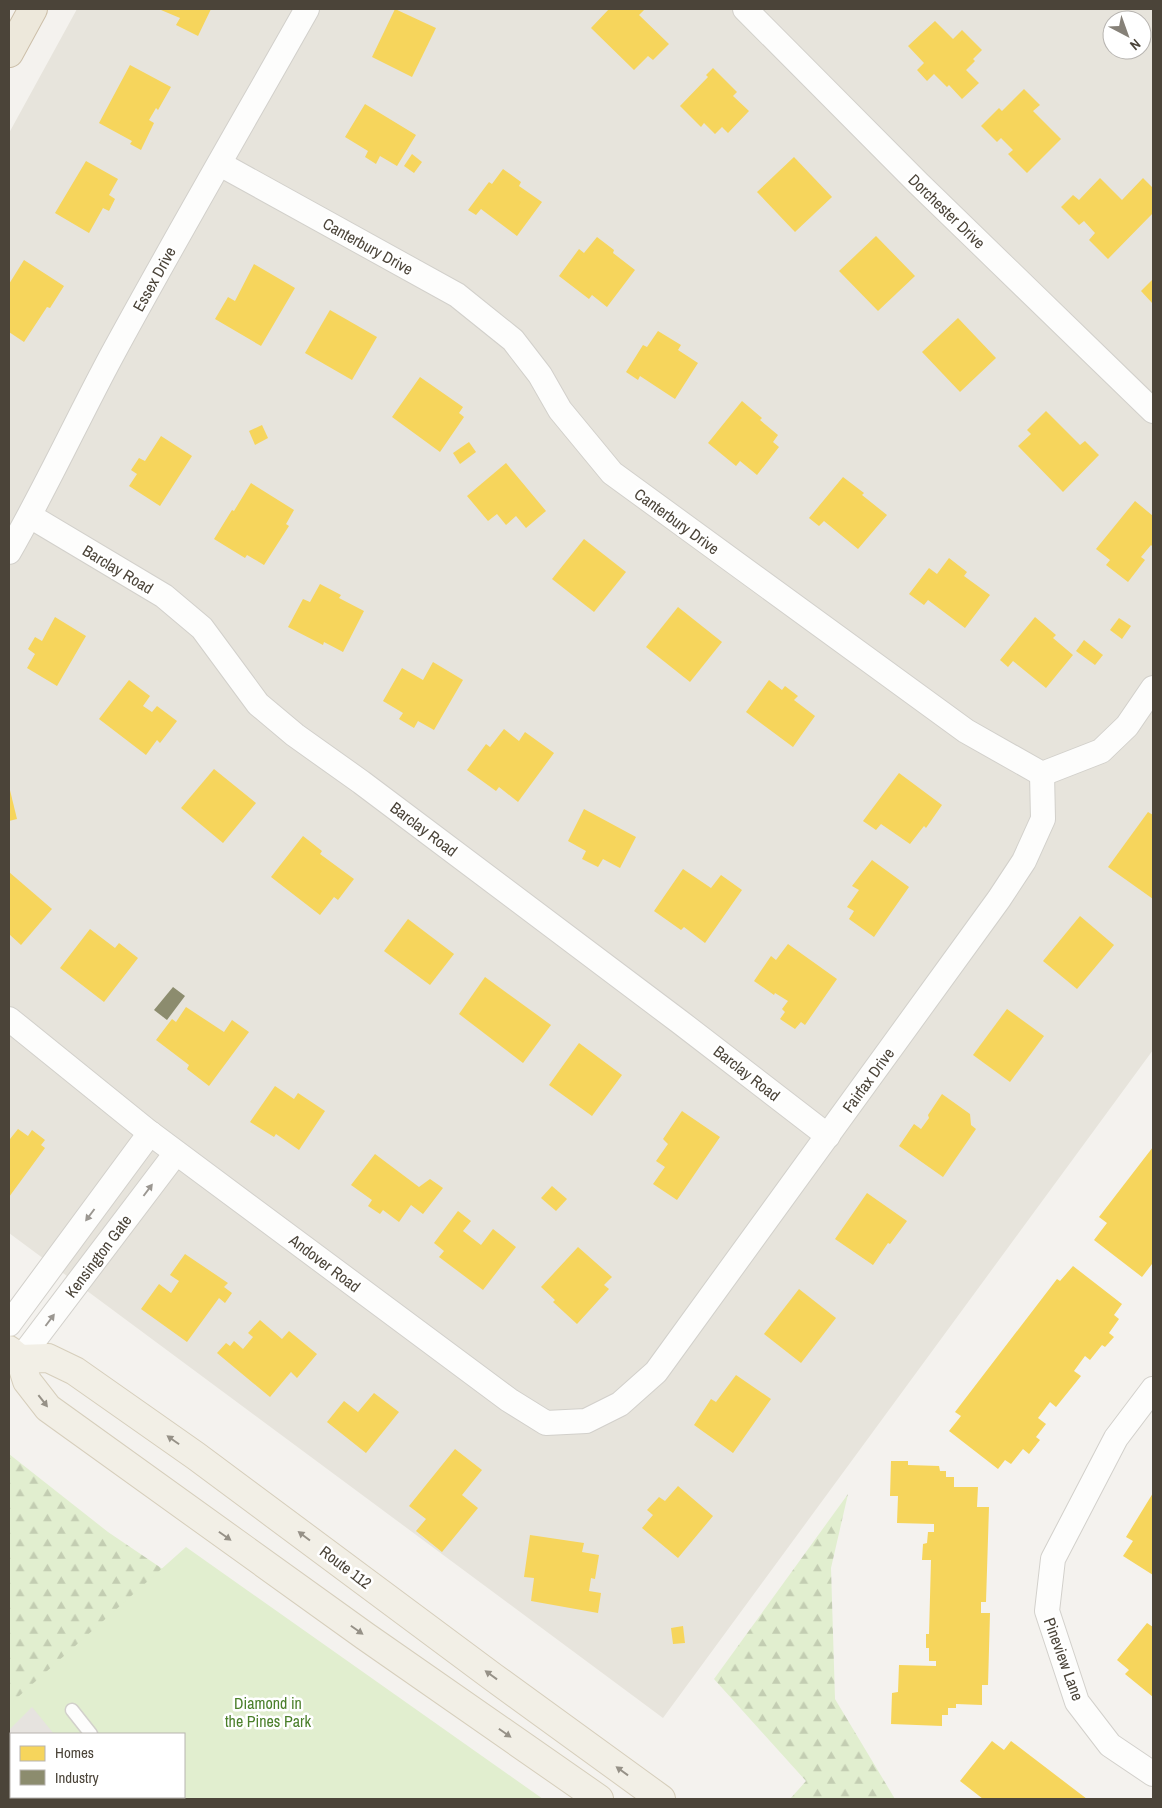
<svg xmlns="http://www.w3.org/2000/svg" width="1162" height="1808" font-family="'Archivo Narrow',sans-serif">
  <defs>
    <pattern id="forest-firs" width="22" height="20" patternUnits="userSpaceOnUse" patternTransform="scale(1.25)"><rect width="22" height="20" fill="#e1eecf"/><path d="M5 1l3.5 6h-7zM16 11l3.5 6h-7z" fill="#c3cdb2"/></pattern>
  </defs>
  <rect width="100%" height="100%" fill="#f4f2ee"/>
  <path fill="#e7e4dc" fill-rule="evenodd" d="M 77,9 L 1153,9 L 1153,1050 L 663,1718 L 9,1233 L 9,133 ZM 1112,20 L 1142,20 L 1142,50 L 1112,50 Z"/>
  <g fill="url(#forest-firs)">
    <path d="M 9,1454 L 108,1532 L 502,1799 L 184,1734 L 11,1734 L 9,1746 Z"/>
    <path d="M 848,1494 L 831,1568 L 835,1699 L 895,1799 L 790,1799 L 806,1781 L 714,1679 Z"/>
  </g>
  <path fill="#e1eecf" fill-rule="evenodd" d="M 186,1547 L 543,1799 L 9,1799 L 9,1705 ZM 11,1734 L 184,1734 L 184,1797 L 11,1797 Z"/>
  <path fill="#e6e3df" d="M 32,1707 L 54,1734 L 11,1734 L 11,1797 L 104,1797 L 106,1799 L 9,1799 L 9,1730 Z"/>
  <g fill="#f6d55c">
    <path d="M 162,9 L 211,9 L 198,36 L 176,25 L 180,18 L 161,10 Z"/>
    <path d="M 395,9 L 436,28 L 412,77 L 372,57 Z"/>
    <path d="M 609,9 L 642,9 L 644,10 L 639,15 L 669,44 L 653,60 L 648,56 L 634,70 L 591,28 Z"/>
    <path d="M 935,21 L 953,39 L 962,30 L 982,50 L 973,59 L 975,61 L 966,70 L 979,83 L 962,99 L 949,85 L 947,87 L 934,74 L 927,81 L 917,70 L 924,63 L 908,46 Z"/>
    <path d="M 130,65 L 171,87 L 158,110 L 156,108 L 149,120 L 154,123 L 141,150 L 130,144 L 132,141 L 99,123 Z"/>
    <path d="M 713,68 L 737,92 L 733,96 L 749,111 L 728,133 L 722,127 L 715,134 L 704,123 L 701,127 L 680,106 L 708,77 L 706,75 Z"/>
    <path d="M 1024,89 L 1040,105 L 1033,111 L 1061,139 L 1027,173 L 1008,154 L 1013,150 L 1001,138 L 997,142 L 981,126 L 999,108 L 1002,111 Z"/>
    <path d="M 365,104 L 416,135 L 397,166 L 380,156 L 376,164 L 365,157 L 368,151 L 345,137 Z"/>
    <path d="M 412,154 L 422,162 L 414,173 L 404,166 Z"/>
    <path d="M 794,157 L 832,197 L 795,232 L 757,192 Z"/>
    <path d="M 86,161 L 118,179 L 109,195 L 115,199 L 109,211 L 103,208 L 89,233 L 55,213 Z"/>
    <path d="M 503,169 L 521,182 L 519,186 L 542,202 L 517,236 L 481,209 L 476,215 L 468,210 L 489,182 L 492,184 Z"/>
    <path d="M 1100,178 L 1122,200 L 1143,178 L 1153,188 L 1153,213 L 1108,259 L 1089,240 L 1095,233 L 1084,221 L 1079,225 L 1061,207 L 1073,195 L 1079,200 Z"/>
    <path d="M 876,236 L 915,276 L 878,311 L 839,271 Z"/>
    <path d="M 597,237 L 614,250 L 613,253 L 635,270 L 607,307 L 592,295 L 589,299 L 559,276 L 579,249 L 584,253 Z"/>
    <path d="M 24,260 L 64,286 L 50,308 L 47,307 L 24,342 L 9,332 L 9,284 Z"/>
    <path d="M 254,264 L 295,288 L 261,346 L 215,319 L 228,297 L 235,301 Z"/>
    <path d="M 1153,279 L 1153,304 L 1141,291 Z"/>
    <path d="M 330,310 L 377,337 L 352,380 L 305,353 Z"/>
    <path d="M 958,318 L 996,358 L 960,392 L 922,352 Z"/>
    <path d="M 658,331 L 681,345 L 678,350 L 698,363 L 675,399 L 640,376 L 638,380 L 626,372 L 643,345 L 647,347 Z"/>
    <path d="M 420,377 L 463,407 L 459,413 L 464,417 L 440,452 L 392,417 Z"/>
    <path d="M 742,401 L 762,418 L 760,420 L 778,435 L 773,442 L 779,447 L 757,475 L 740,461 L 736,466 L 708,443 Z"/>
    <path d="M 1046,411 L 1080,445 L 1085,441 L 1099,455 L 1063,492 L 1018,446 L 1031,434 L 1027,430 Z"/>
    <path d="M 262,425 L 268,438 L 255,445 L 249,431 Z"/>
    <path d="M 161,436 L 192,456 L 160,506 L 129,486 L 137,474 L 131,470 L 139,458 L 145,461 Z"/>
    <path d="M 469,442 L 476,452 L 460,464 L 453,453 Z"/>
    <path d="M 506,463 L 546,511 L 526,528 L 516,516 L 506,525 L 497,514 L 488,521 L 467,496 Z"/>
    <path d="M 843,477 L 864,493 L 862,495 L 887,515 L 858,549 L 824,521 L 819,526 L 809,518 Z"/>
    <path d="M 251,483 L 294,510 L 286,524 L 289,526 L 264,565 L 247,555 L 245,558 L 214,539 L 232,510 L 234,511 Z"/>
    <path d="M 1135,501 L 1153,516 L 1153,547 L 1151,545 L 1141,557 L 1145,560 L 1128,582 L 1106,565 L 1110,560 L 1096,549 Z"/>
    <path d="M 584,539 L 626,572 L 594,612 L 552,579 Z"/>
    <path d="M 949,558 L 967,572 L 964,576 L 990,595 L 965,628 L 928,600 L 924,605 L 909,594 L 929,568 L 937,574 Z"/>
    <path d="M 320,584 L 341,595 L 339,598 L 364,611 L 343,652 L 324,642 L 323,645 L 288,627 L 303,599 L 310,602 Z"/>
    <path d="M 678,607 L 722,642 L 690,682 L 646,647 Z"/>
    <path d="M 55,617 L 86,636 L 57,686 L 27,668 L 35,654 L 28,649 L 35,637 L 42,641 Z"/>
    <path d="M 1035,617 L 1056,635 L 1053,638 L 1073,655 L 1046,688 L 1013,661 L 1008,667 L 1000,660 Z"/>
    <path d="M 1119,618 L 1131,626 L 1122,639 L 1110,630 Z"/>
    <path d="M 1084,640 L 1103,655 L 1095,665 L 1076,651 Z"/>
    <path d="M 433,662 L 463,680 L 434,730 L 418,721 L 414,728 L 399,719 L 403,713 L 383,701 L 402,668 L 423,680 Z"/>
    <path d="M 129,680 L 150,696 L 143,706 L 152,712 L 157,706 L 177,721 L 160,743 L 157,740 L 146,755 L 99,719 Z"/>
    <path d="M 769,680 L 782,690 L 785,686 L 798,696 L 794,700 L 815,716 L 793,747 L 746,712 Z"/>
    <path d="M 504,729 L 519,741 L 525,732 L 554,753 L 518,802 L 499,787 L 496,791 L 467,770 L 486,744 L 490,747 Z"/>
    <path d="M 214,769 L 256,803 L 223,843 L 181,808 Z"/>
    <path d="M 899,773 L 942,805 L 926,828 L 924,826 L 910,844 L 881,824 L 876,830 L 863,821 Z"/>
    <path d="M 9,786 L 17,819 L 9,821 Z"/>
    <path d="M 584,809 L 636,837 L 620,868 L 603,859 L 598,867 L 582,859 L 586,851 L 568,841 Z"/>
    <path d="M 1148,812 L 1153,815 L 1153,899 L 1108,867 Z"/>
    <path d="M 303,836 L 322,851 L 320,854 L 354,879 L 338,900 L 334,897 L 320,915 L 271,877 Z"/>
    <path d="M 872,860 L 909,887 L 874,937 L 849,919 L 854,911 L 847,907 L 859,890 L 852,886 Z"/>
    <path d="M 683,869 L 711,888 L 721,875 L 742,890 L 705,943 L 684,927 L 681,930 L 654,911 Z"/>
    <path d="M 9,872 L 52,909 L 21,945 L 9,934 Z"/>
    <path d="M 1080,916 L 1114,945 L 1077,989 L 1043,961 Z"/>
    <path d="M 408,919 L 454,954 L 430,985 L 384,951 Z"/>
    <path d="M 90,929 L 115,948 L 119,943 L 138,958 L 104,1002 L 60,968 Z"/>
    <path d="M 788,944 L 837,979 L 805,1025 L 801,1022 L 795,1029 L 780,1019 L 785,1012 L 782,1009 L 788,1001 L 775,993 L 774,995 L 754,981 L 771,956 L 776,960 Z"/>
    <path d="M 485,977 L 551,1025 L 523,1063 L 459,1014 Z"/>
    <path d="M 186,1007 L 224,1032 L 232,1020 L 249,1032 L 209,1086 L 187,1069 L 189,1065 L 156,1040 L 172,1019 L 176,1022 Z"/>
    <path d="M 1007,1009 L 1044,1036 L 1010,1082 L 973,1055 Z"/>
    <path d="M 579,1043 L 622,1075 L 592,1116 L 549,1085 Z"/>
    <path d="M 275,1086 L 294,1099 L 298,1093 L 325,1111 L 299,1150 L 276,1134 L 274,1137 L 250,1122 Z"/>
    <path d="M 942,1094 L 970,1114 L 971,1125 L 976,1129 L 943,1177 L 899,1146 L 914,1124 L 921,1129 L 929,1118 L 928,1115 Z"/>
    <path d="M 682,1111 L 720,1137 L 677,1200 L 653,1184 L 665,1167 L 656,1161 L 668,1144 L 663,1139 Z"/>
    <path d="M 18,1129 L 28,1136 L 32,1130 L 45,1140 L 41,1145 L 45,1148 L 9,1197 L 9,1138 L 10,1139 Z"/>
    <path d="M 1153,1147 L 1153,1265 L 1152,1264 L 1142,1277 L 1094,1240 L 1107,1223 L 1099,1217 Z"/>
    <path d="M 375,1154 L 419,1187 L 430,1179 L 443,1188 L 423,1214 L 411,1205 L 399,1222 L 383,1210 L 380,1214 L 368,1206 L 372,1200 L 351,1185 Z"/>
    <path d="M 552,1186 L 567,1199 L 556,1211 L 541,1198 Z"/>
    <path d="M 867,1193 L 907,1221 L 890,1244 L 888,1243 L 873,1265 L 835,1239 Z"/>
    <path d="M 458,1211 L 471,1221 L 463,1231 L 481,1245 L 493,1229 L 516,1247 L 483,1290 L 439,1257 L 444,1251 L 434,1243 Z"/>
    <path d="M 578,1247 L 612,1277 L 604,1285 L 609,1289 L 577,1324 L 553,1302 L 555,1300 L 541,1287 Z"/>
    <path d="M 185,1254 L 228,1283 L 224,1287 L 232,1293 L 225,1303 L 219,1298 L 187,1342 L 141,1309 L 159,1284 L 171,1293 L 179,1281 L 170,1275 Z"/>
    <path d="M 1073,1266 L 1122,1304 L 1114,1315 L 1119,1319 L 1109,1333 L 1114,1337 L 1105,1347 L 1102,1345 L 1090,1360 L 1085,1356 L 1074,1371 L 1081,1376 L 1056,1407 L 1050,1402 L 1038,1418 L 1046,1424 L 1036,1437 L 1040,1440 L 1029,1454 L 1023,1449 L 1011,1464 L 1005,1460 L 998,1469 L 949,1431 L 961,1416 L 955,1412 L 1057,1279 L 1060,1281 Z"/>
    <path d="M 799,1289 L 836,1318 L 801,1363 L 764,1334 Z"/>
    <path d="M 260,1320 L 282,1339 L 289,1331 L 317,1354 L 297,1378 L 291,1372 L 270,1397 L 217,1353 L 226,1343 L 230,1346 L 234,1341 L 243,1349 L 253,1337 L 248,1333 Z"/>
    <path d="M 736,1375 L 771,1399 L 733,1453 L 694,1425 L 711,1399 L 716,1402 Z"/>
    <path d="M 374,1393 L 399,1412 L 366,1453 L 327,1422 L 344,1401 L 358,1412 Z"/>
    <path d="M 455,1449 L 482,1470 L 462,1495 L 478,1508 L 442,1552 L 416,1531 L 426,1519 L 409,1506 Z"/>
    <path d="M 891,1461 L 908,1461 L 908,1465 L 939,1466 L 940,1471 L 946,1471 L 946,1477 L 954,1477 L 954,1487 L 978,1487 L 977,1507 L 989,1507 L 986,1602 L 981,1602 L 981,1613 L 990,1613 L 988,1685 L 982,1685 L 982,1705 L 956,1704 L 956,1708 L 948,1708 L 948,1715 L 942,1715 L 942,1726 L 891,1724 L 892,1693 L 898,1692 L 899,1665 L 936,1666 L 936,1661 L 929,1661 L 929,1648 L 926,1648 L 926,1634 L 929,1634 L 931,1560 L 922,1560 L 923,1544 L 927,1543 L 928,1532 L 934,1532 L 934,1524 L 897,1523 L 898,1496 L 890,1496 Z"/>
    <path d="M 678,1486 L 713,1516 L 678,1558 L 642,1528 L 653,1515 L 647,1510 L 659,1497 L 665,1501 Z"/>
    <path d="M 1153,1493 L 1153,1575 L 1123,1556 L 1133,1541 L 1126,1537 Z"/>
    <path d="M 530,1535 L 584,1543 L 582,1552 L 599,1555 L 595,1579 L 591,1578 L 589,1591 L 601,1593 L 598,1613 L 531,1601 L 534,1578 L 524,1577 Z"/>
    <path d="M 1147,1623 L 1153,1627 L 1153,1697 L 1125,1674 L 1129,1670 L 1117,1660 Z"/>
    <path d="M 683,1626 L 685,1643 L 673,1644 L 671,1628 Z"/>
    <path d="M 992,1741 L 1004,1750 L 1011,1741 L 1087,1799 L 983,1799 L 960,1781 Z"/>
  </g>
  <path fill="#8c8c6e" d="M 173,987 L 185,996 L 167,1020 L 154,1010 Z"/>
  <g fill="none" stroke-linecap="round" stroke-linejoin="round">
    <g stroke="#d2d0cb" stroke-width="15">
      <g id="lane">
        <path d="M 72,1710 L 91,1734"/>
        <path d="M 139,1797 L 141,1799"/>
      </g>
    </g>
    <g stroke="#d2d0cb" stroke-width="26">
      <g id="street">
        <path d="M 745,9 L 918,183 L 1153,411"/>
        <path d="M 220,164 L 457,295 L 513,340 L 540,375 L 560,410 L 612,473 L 966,731 L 1042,774 L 1101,751 L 1127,726 L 1153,688"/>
        <path d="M 30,516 L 164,596 L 202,628 L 258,704 L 295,735 L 361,782 L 680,1022 L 828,1136"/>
        <path d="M 9,552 C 46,488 77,420 112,355 C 175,239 242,124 307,9"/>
        <path d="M 9,1019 L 150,1133 L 509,1400 L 546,1423 L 586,1421 L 620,1404 L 656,1372 L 999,899 L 1024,861 L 1043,819 L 1042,774"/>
        <path d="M 9,1324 L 150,1133"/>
        <path d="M 20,1359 L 176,1153"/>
        <path d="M 1153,1389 L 1116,1438 L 1053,1559 L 1047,1611 L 1077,1702 L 1110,1745 L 1153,1774"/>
      </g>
    </g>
    <g stroke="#d6cebb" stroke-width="30">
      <g id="primary">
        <path d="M 9,1350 L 20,1359 L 27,1381 L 48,1408 L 365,1636 L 599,1799"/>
        <path d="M 20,1359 L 48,1358 L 75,1371 L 196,1456 L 493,1677 L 661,1799"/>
      </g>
    </g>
    <g stroke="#ccbfa9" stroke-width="30">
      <path id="highway" d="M 9,53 L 33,9"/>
    </g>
    <use href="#lane" stroke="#fdfdfc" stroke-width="12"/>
    <use href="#street" stroke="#fdfdfc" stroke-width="24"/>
    <use href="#primary" stroke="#f2efe6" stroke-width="28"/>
    <use href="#highway" stroke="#ede8db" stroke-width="28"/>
  </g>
  <defs><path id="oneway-solid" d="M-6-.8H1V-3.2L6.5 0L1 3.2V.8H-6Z" transform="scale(1.25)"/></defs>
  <g fill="#9b9791">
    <use href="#oneway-solid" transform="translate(148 1190) rotate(-53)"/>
    <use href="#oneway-solid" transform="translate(90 1215) rotate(127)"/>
    <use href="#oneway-solid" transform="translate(50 1320) rotate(-53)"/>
  </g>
  <g fill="#969187">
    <use href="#oneway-solid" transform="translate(43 1401) rotate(52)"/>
    <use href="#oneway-solid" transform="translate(173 1440) rotate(-145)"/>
    <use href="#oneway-solid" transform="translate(225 1536) rotate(35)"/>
    <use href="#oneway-solid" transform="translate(304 1536) rotate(-143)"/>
    <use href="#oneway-solid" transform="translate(357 1630) rotate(35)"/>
    <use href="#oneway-solid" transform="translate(491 1675) rotate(-144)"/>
    <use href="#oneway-solid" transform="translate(505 1733) rotate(35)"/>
    <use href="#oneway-solid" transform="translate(622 1771) rotate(-144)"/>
  </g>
  <g text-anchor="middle" stroke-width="5" stroke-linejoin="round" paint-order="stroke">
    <g font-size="16" fill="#4b4439" stroke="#fff">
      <text transform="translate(947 211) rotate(44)" y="6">Dorchester Drive</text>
      <text transform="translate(368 246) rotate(29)" y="6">Canterbury Drive</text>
      <text transform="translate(154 279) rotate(-61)" y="6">Essex Drive</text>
      <text transform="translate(677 521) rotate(36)" y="6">Canterbury Drive</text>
      <text transform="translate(118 569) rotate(31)" y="6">Barclay Road</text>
      <text transform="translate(424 829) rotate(37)" y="6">Barclay Road</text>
      <text transform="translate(747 1073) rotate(38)" y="6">Barclay Road</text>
      <text transform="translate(868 1080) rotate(-54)" y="6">Fairfax Drive</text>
      <text transform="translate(98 1256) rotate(-53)" y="6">Kensington Gate</text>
      <text transform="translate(325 1263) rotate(37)" y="6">Andover Road</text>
      <text transform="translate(346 1567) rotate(37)" y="6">Route 112</text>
      <text transform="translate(1064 1659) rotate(70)" y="6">Pineview Lane</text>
    </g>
    <g font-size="16" fill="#4a7f2a" stroke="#fff">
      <text x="268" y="1709">Diamond in<tspan x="268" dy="18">the Pines Park</tspan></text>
    </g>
  </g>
  <rect width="1162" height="1808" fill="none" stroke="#4b4439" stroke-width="20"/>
  <rect x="10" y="1733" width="175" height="65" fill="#ffffff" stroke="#b7b4b0"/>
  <rect x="20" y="1746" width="25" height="15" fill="#f6d55c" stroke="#b7b4b0"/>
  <text x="55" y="1758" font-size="15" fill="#4b4439">Homes</text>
  <rect x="20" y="1770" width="25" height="15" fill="#8c8c6e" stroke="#b7b4b0"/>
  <text x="55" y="1783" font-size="15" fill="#4b4439">Industry</text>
  <g transform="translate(1127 35) rotate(139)"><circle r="24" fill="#ffffff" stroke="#b7b4b0"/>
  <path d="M0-4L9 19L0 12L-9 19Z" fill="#868178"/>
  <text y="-8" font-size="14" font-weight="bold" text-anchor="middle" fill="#4b4439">N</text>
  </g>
</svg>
